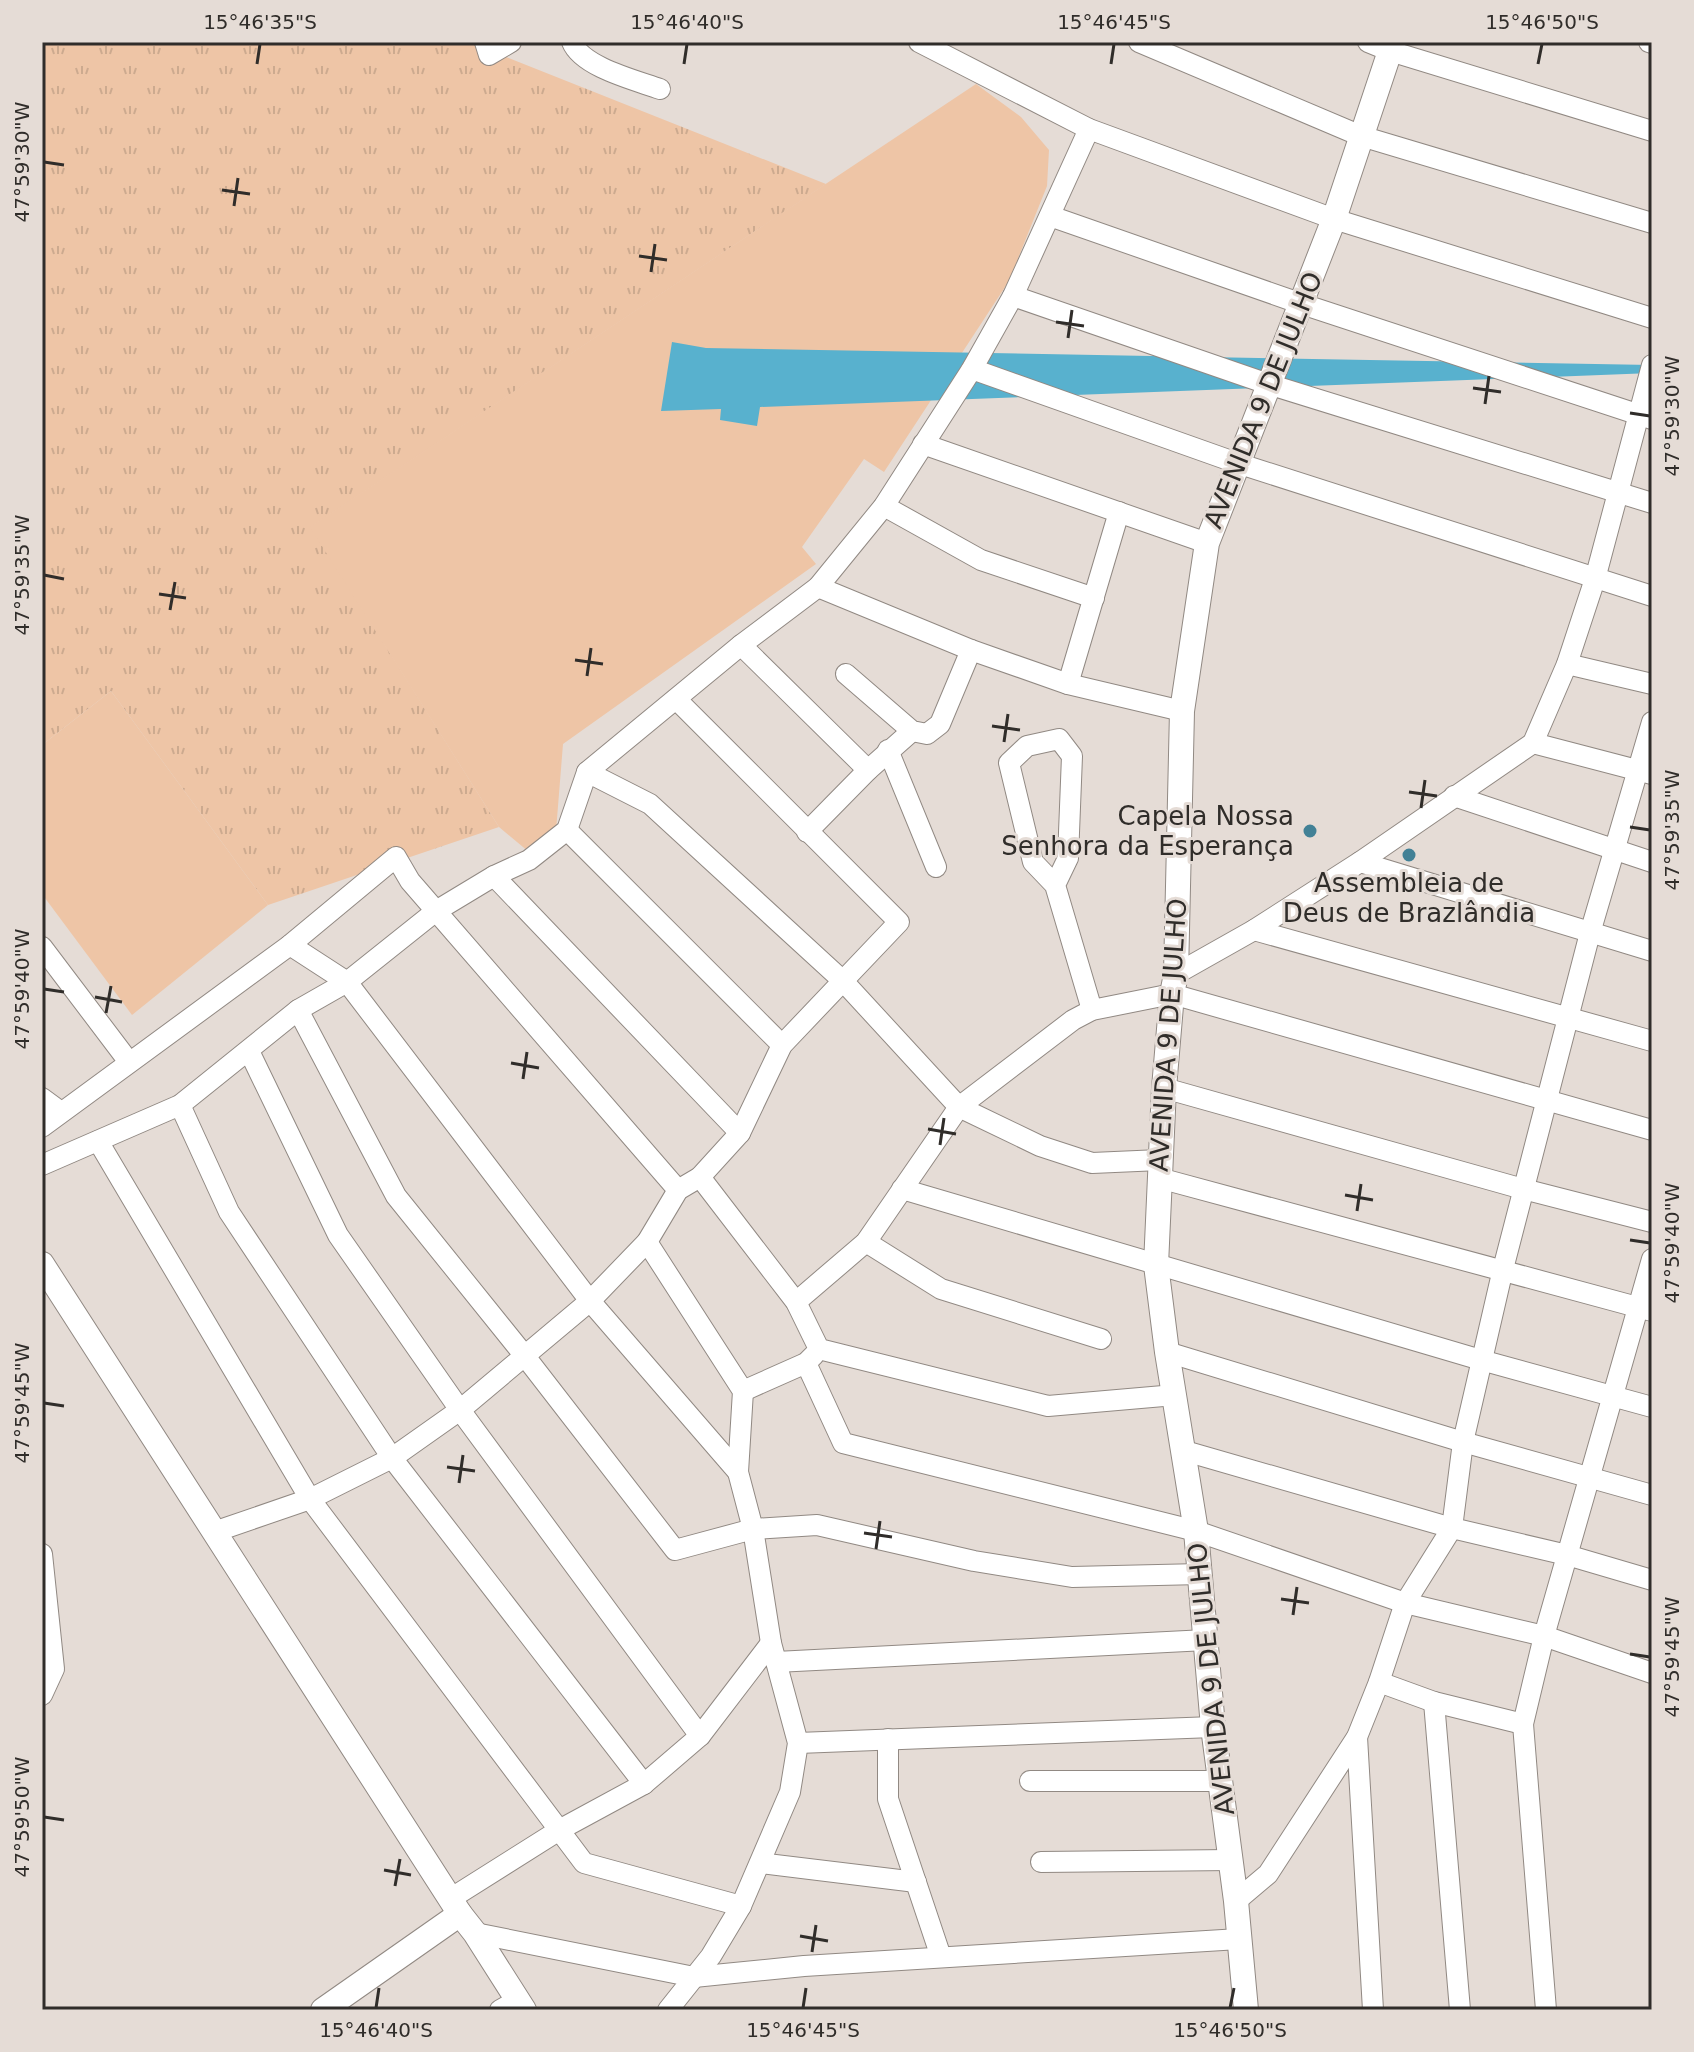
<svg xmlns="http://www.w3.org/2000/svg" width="1694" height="2052" font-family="'DejaVu Sans',sans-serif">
  <defs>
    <pattern id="grass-tufts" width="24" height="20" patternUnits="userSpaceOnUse" patternTransform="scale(2)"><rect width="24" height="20" fill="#eec5a6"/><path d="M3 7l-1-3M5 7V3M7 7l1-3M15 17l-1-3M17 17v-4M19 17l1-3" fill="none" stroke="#ccaa8f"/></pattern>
  </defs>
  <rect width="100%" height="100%" fill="#e5dcd6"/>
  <path fill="url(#grass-tufts)" d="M 42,42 L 488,42 L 501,55 L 826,184 L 311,527 L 499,827 L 268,905 L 111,691 L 42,745 Z"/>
  <g fill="#eec5a6">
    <path d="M 976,84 L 1021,117 L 1049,150 L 1047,186 L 1009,281 L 884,472 L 864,459 L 802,547 L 816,564 L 563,744 L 556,831 L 529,852 L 499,827 L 310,527 Z"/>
    <path d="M 111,691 L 268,905 L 132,1015 L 42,894 L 42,745 Z"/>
  </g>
  <path fill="#58b1ce" d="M 672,342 L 706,348 L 1652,365 L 1652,373 L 760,407 L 757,426 L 720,420 L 721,409 L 661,411 Z"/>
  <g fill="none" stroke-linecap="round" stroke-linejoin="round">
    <g stroke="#918983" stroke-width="22">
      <g id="minor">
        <path d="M 485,42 L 489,55 L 511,42"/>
        <path d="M 572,42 C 582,67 635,80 660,89"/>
        <path d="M 919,42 L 1089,129 L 1334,219 L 1652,318"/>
        <path d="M 1139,42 L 1361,136 L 1652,223"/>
        <path d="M 1368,42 L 1390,51 L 1652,131"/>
        <path d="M 1649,42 L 1652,43"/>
        <path d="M 1050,216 L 1302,304 L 1652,419"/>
        <path d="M 1013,296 L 1268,384 L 1652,503"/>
        <path d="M 972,369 L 1237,463 L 1652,596"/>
        <path d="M 923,444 L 1207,543"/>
        <path d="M 884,506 L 981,560 L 1094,598"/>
        <path d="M 818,587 L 971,650 L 1068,684 L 1182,711"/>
        <path d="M 741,645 L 868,770"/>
        <path d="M 1567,664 L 1652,684"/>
        <path d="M 846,674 L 912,731 L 927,734 L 940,724 L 971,650"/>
        <path d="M 1068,684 L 1119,512"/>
        <path d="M 1533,743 L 1567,664 L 1595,579 L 1652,365"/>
        <path d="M 1533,743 L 1652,774"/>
        <path d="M 888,750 L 936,867"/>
        <path d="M 587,772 L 650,804 L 843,981 L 959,1107 L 1040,1146 L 1092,1163 L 1160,1160"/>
        <path d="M 1454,796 L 1652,862"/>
        <path d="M 567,830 L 782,1045"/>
        <path d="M 807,832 L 868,770 L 912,731"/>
        <path d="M 1360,862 L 1652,951"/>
        <path d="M 494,876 L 740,1133"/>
        <path d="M 1055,885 L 1033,862 L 1009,763 L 1027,746 L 1059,739 L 1072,756 L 1068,858 L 1055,885 L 1092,1010"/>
        <path d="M 1254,930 L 1652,1041"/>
        <path d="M 290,945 L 347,982 L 590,1301 L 738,1472"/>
        <path d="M 42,947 L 129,1062"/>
        <path d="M 1176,974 L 1254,930 L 1360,862 L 1533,743"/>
        <path d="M 298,1010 L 396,1196 L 524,1355 L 675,1550 L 753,1529 L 817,1525 L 974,1561 L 1072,1577 L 1201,1574"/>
        <path d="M 249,1051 L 338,1235 L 460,1410 L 700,1736"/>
        <path d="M 1164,1088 L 1523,1189 L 1652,1222"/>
        <path d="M 42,1098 L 61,1112"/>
        <path d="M 180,1105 L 229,1212 L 392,1458 L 644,1784"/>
        <path d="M 42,1127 L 290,945 L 396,857 L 410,881 L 678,1190"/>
        <path d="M 98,1141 L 310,1499 L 584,1863 L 741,1906"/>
        <path d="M 42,1165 L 180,1105 L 298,1010 L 347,982 L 436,911 L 494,876 L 529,860 L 567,830 L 587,772 L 741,645 L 818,587 L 884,506 L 972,369 L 1013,296 L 1089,129"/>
        <path d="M 700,1177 L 796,1302 L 819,1349 L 1048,1406 L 1175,1395"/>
        <path d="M 1159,1178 L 1652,1311"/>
        <path d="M 902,1189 L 1481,1360 L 1652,1407"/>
        <path d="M 647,1242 L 743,1391 L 738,1472 L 753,1529 L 771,1643 L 798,1743 L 790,1792 L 741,1906 L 711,1956 L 668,2010"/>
        <path d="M 866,1242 L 941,1289 L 1101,1339"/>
        <path d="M 796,1302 L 866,1242 L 959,1107 L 1073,1020 L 1092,1010 L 1172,994 L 1652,1130"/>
        <path d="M 1167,1352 L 1463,1442 L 1652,1495"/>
        <path d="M 806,1363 L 843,1443 L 1196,1531 L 1405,1603 L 1544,1636 L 1652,1673"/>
        <path d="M 743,1391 L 806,1363 L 814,1355"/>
        <path d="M 1185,1451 L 1452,1528 L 1567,1555 L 1652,1580"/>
        <path d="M 214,1532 L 310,1499 L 392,1458 L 460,1410 L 590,1301 L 647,1242 L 678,1190 L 700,1177 L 740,1133 L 782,1045 L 899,922 L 676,699"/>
        <path d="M 42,1554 L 54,1669 L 42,1695"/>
        <path d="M 776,1662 L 1206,1640"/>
        <path d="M 1379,1682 L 1434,1702 L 1523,1724"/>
        <path d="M 1434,1702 L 1460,2010"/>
        <path d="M 1357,1737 L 1373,2010"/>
        <path d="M 888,1739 L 888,1799 L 941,1957"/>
        <path d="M 798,1743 L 1213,1727"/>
        <path d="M 1030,1781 L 1220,1781"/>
        <path d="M 1041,1862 L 1231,1860"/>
        <path d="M 760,1863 L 916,1882"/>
        <path d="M 450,1899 L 561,1829 L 644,1784 L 700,1736 L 771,1643"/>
        <path d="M 1236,1901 L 1268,1874 L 1357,1737 L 1379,1682 L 1405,1603 L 1452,1528 L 1463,1442 L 1503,1269 L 1590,933 L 1652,722"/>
        <path d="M 475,1933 L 694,1977 L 804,1966 L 1239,1939"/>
        <path d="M 500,2010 L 518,2000"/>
        <path d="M 1546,2010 L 1523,1724 L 1544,1636 L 1652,1259"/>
      </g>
    </g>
    <g stroke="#918983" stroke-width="26">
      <g id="tertiary">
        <path d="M 42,1264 L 460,1914 L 475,1933 L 524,2010"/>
        <path d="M 323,2010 L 460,1914"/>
        <path d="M 1246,2010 L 1236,1901 L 1213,1727 L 1196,1531 L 1167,1352 L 1156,1265 L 1164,1088 L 1172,994 L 1176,974 L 1182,711 L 1207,543 L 1334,219 L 1393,42"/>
      </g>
    </g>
    <use href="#minor" stroke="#fff" stroke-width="20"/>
    <use href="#tertiary" stroke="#fff" stroke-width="24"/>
  </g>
  <path fill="none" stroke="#302d2a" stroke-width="3" d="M 257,64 L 260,44M 684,64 L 687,44M 1111,64 L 1114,44M 1538,64 L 1542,44M 44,162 L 64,165M 222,190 L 250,194M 234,206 L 238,178M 639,256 L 667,260M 651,272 L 655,244M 1056,322 L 1084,326M 1068,338 L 1072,310M 1473,388 L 1501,392M 1485,404 L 1489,376M 1630,413 L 1650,416M 44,575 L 64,579M 159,594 L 186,598M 170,610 L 175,582M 575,660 L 603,664M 587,676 L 591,648M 992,726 L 1020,730M 1004,742 L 1008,714M 1409,792 L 1437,796M 1421,808 L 1425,780M 1630,827 L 1650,830M 44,989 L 64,992M 95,997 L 122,1002M 106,1013 L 111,986M 511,1063 L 539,1068M 523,1079 L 527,1052M 928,1129 L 956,1134M 940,1145 L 944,1118M 1345,1195 L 1373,1200M 1357,1211 L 1361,1184M 1630,1240 L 1650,1243M 44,1403 L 64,1406M 447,1467 L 475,1471M 459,1483 L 463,1455M 864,1533 L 892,1537M 876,1549 L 880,1521M 1281,1599 L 1309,1603M 1293,1615 L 1297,1587M 1630,1654 L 1650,1657M 44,1817 L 64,1820M 384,1870 L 411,1875M 395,1886 L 400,1859M 800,1936 L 828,1941M 812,1952 L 816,1925M 376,2008 L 379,1988M 803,2008 L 806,1988M 1230,2008 L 1234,1988"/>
  <g fill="#428196" stroke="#e5dcd6" stroke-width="3">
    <circle cx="1310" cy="831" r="8"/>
    <circle cx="1409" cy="855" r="8"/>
  </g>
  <g text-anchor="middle" stroke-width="6" stroke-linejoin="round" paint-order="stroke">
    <g font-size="26" fill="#302d2a" stroke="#e5dcd6">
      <text transform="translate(1263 400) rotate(-68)" y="9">AVENIDA 9 DE JULHO</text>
      <text transform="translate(1168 1035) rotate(-86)" y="9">AVENIDA 9 DE JULHO</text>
      <text transform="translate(1211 1679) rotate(-96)" y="9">AVENIDA 9 DE JULHO</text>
    </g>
    <g font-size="26" fill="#302d2a" stroke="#e5dcd6" text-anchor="end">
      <text x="1294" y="825">Capela Nossa<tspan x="1294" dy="30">Senhora da Esperança</tspan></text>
      <text x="1409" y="892" text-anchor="middle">Assembleia de<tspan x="1409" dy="30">Deus de Brazlândia</tspan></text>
    </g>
  </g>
  <rect width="1694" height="2052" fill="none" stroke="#e5dcd6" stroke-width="88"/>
  <rect x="44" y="44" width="1606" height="1964" fill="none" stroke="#302d2a" stroke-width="3"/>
  <g font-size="20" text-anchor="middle" fill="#302d2a">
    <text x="260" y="29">15°46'35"S</text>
    <text x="687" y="29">15°46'40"S</text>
    <text x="1114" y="29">15°46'45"S</text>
    <text x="1542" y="29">15°46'50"S</text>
    <text transform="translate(22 162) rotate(-90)" y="7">47°59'30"W</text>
    <text transform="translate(1672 416) rotate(-90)" y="7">47°59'30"W</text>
    <text transform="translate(22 575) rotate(-90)" y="7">47°59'35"W</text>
    <text transform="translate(1672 830) rotate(-90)" y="7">47°59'35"W</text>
    <text transform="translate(22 989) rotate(-90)" y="7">47°59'40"W</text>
    <text transform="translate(1672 1243) rotate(-90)" y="7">47°59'40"W</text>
    <text transform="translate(22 1403) rotate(-90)" y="7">47°59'45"W</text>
    <text transform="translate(1672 1657) rotate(-90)" y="7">47°59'45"W</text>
    <text transform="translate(22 1817) rotate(-90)" y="7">47°59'50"W</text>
    <text x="376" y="2037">15°46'40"S</text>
    <text x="803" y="2037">15°46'45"S</text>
    <text x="1230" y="2037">15°46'50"S</text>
  </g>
</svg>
